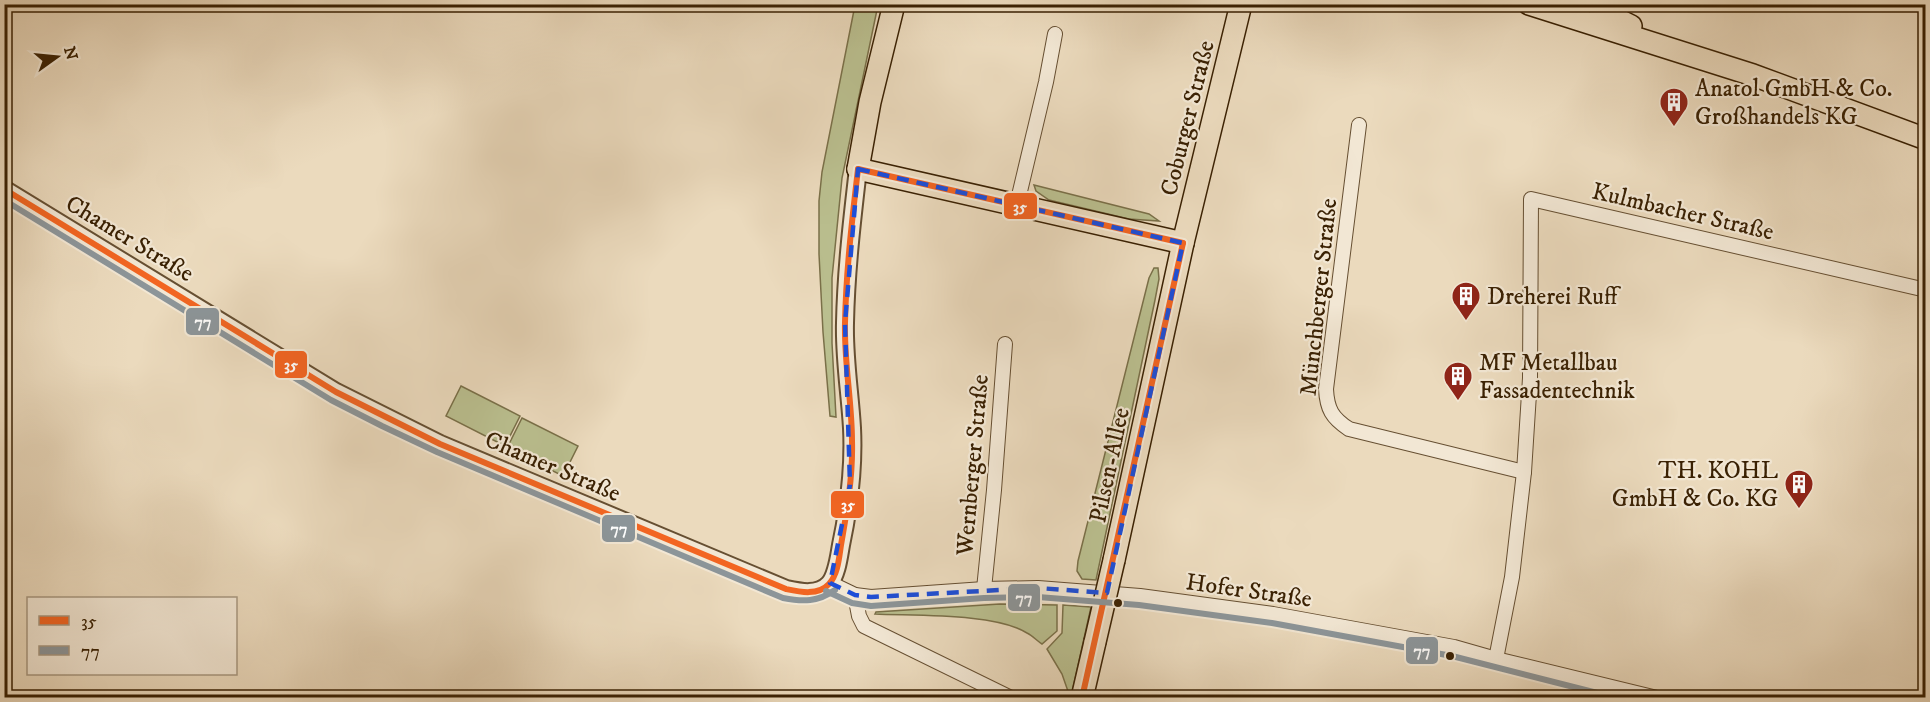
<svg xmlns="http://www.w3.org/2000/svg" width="1930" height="702" font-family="'IM FELL DW Pica',serif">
  <rect width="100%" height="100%" fill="#ebdabd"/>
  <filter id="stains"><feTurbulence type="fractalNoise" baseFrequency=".00333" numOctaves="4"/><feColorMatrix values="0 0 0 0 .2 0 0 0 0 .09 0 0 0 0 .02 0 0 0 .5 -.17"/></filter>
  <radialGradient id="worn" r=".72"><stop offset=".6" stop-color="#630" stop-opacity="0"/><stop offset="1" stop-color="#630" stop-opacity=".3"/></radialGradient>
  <g fill="#babf8f" stroke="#7a7049" stroke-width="1.5">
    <path d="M 855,5 L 878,5 L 842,178 L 832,278 L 832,343 L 836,417 L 830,416 L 823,332 L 819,254 L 819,201 L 822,172 Z"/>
    <path d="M 1034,185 L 1149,214 L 1159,221 L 1129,219 L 1049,200 L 1036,191 Z"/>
    <path d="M 1154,268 L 1158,268 L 1159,279 L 1155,300 L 1096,580 L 1082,579 L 1077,571 L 1078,561 L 1149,278 Z"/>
    <path d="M 461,386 L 520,416 L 505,446 L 446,416 Z"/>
    <path d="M 522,418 L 578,446 L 563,476 L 507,448 Z"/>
    <path d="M 1000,604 L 1057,605 L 1057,631 L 1042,644 C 1037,641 1033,636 1027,633 C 996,613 914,616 875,614 L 876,612 Z"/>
    <path d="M 1063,605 L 1091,607 L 1071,697 L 1070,697 L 1062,674 L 1047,649 L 1062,633 Z"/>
  </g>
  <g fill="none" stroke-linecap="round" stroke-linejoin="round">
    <g stroke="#664f32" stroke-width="16">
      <g id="minor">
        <path d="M 1359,125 L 1326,389 C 1327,409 1332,418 1349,429 L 1524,472"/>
        <path d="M 1017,204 L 1046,82 L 1055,34"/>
        <path d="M 830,583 L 855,595 L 871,597 L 984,589 L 1038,588 L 1140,596 L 1273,614 L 1454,647 L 1496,659 L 1657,698"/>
        <path d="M 984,589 L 994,490 L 1005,344"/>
        <path d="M 855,595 L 859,616 L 864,626 L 1011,698"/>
        <path d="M 1496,659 L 1512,577 L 1524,472 L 1530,378 L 1531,199 L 1926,290"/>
      </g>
    </g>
    <g stroke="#664f32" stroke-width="20">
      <path id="tertiary" d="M 4,189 L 336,392 L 440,444 L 786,589 C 800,592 818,596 829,584 C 837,575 839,556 841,545 C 849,507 854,467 852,428 C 850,393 844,358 845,323 C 846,272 852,220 858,169"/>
    </g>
    <g stroke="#3a2103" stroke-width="24">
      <g id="primary">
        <path d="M 858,169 L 1183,243"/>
        <path d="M 1114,560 L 1183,243 L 1241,4"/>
        <path d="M 1082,698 L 1095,642"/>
      </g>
    </g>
    <g stroke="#3a2103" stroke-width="24">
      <g id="trunk">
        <path d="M 1529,4 L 1753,75 L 1926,139"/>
        <path d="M 1596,4 L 1609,15 L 1631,26"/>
        <path d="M 858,169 L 870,102 L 894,4"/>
      </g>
    </g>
    <use href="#minor" stroke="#f2e7d4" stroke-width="14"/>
    <use href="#tertiary" stroke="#f2e7d4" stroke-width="16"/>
    <use href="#primary" stroke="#ebdabd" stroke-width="21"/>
    <use href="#trunk" stroke="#ebdabd" stroke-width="21"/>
    <g stroke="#3a2103" stroke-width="24" stroke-linecap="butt">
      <path id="primary-bridge" d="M 1095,642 L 1114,560"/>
    </g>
    <use href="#primary-bridge" stroke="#ebdabd" stroke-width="21"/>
    <g stroke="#f2e7d4" stroke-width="10">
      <g id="bus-1">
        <path d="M 858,169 L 1183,243"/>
        <path d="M 4,189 L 336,392 L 440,444 L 786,589 C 800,592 818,596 829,584 C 838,574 839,558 841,545 C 847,511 853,476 852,441 C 852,402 844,363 845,323 C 846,272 852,220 858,169"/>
        <path d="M 1082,698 L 1183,243"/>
      </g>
    </g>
    <g stroke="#f2e7d4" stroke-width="10">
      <g id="bus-2">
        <path d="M 4,200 L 331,400 L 382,426 L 437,452 L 783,598 C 803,602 818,602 835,590"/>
        <path d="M 826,591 L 852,603 L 871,606 L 984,598 L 1038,597 L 1139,605 L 1272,623 L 1452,656 L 1617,698"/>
      </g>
    </g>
    <use href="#bus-1" stroke="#f26522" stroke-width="6"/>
    <use href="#bus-2" stroke="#8c9599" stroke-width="6"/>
  </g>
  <path fill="none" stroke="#1d4ed8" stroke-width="4.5" stroke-dasharray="12 8" stroke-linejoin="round" d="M 858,169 L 1183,243 L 1107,593 L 1038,588 L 871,597 L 855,595 L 830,583 L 850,485 L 845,323 Z"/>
  <defs>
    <g id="building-pin" transform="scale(1.5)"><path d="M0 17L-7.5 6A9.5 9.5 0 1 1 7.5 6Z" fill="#8f2418" stroke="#f2e7d4"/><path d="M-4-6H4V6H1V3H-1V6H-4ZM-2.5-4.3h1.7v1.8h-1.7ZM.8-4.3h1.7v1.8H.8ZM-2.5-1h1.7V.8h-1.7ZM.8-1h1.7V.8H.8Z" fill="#fff"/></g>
  </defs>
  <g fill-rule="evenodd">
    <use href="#building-pin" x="1674" y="102"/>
    <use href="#building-pin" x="1466" y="296"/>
    <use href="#building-pin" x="1458" y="376"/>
    <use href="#building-pin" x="1799" y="484"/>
  </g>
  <g fill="#3a2103" stroke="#f2e7d4" stroke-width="2">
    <circle cx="1118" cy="603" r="5"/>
    <circle cx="1450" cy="656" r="5"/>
  </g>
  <g text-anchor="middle" stroke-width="4.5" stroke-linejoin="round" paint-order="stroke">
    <g font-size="24" fill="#3a2103" stroke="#f2e7d4" text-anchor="start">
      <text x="1695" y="96">Anatol GmbH &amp; Co.<tspan x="1695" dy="28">Großhandels KG</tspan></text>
      <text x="1487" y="304">Dreherei Ruff</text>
      <text x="1479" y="370">MF Metallbau<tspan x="1479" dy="28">Fassadentechnik</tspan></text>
      <text x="1778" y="478" text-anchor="end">TH. KOHL<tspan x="1778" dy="28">GmbH &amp; Co. KG</tspan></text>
    </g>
    <g font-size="24" fill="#3a2103" stroke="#f2e7d4">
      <text transform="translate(1187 118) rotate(-76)" y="8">Coburger Straße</text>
      <text transform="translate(1683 211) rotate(13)" y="8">Kulmbacher Straße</text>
      <text transform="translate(130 238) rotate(31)" y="8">Chamer Straße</text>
      <text transform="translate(1318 297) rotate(-84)" y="8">Münchberger Straße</text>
      <text transform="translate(972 465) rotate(-85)" y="8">Wernberger Straße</text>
      <text transform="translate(1109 465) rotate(-78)" y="8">Pilsen-Allee</text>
      <text transform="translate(553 466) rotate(23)" y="8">Chamer Straße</text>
      <text transform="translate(1249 590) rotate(8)" y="8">Hofer Straße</text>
    </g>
  </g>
  <g stroke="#f2e7d4" stroke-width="2">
    <rect x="1003" y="192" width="35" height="28" rx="6" fill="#f26522"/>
    <rect x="185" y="307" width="35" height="29" rx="6" fill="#8c9599"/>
    <rect x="274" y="350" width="34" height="29" rx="6" fill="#f26522"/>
    <rect x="830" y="490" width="35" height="29" rx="6" fill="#f26522"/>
    <rect x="601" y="514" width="35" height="29" rx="6" fill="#8c9599"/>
    <rect x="1007" y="583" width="34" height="29" rx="6" fill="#8c9599"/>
    <rect x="1405" y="636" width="34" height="29" rx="6" fill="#8c9599"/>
  </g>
  <g font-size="16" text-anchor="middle" font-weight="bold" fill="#fff">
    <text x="1020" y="212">35</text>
    <text x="203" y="327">77</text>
    <text x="291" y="370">35</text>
    <text x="848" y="510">35</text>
    <text x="619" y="534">77</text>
    <text x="1024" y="603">77</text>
    <text x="1422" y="656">77</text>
  </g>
  <rect width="1930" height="702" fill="none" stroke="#ebdabd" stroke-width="24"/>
  <rect x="6" y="6" width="1918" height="690" fill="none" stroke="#3a2103" stroke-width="3"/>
  <rect x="12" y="12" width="1906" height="678" fill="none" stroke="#3a2103" stroke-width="1.5"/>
  <rect x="27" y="597" width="210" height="78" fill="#f2e7d4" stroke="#a89880" stroke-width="1.5"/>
  <rect x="39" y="616" width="30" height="9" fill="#f26522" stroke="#a89880" stroke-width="1.5"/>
  <text x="81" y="627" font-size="18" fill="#3a2103">35</text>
  <rect x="39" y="646" width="30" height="9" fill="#8c9599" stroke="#a89880" stroke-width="1.5"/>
  <text x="81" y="657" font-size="18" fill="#3a2103">77</text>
  <g transform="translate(57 57) rotate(75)" stroke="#f2e7d4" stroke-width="4.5" paint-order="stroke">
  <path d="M0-4.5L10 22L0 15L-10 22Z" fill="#3a2103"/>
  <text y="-9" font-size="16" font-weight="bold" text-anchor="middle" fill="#3a2103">N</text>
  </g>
  <rect width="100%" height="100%" filter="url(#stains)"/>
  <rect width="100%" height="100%" fill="url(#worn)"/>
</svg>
